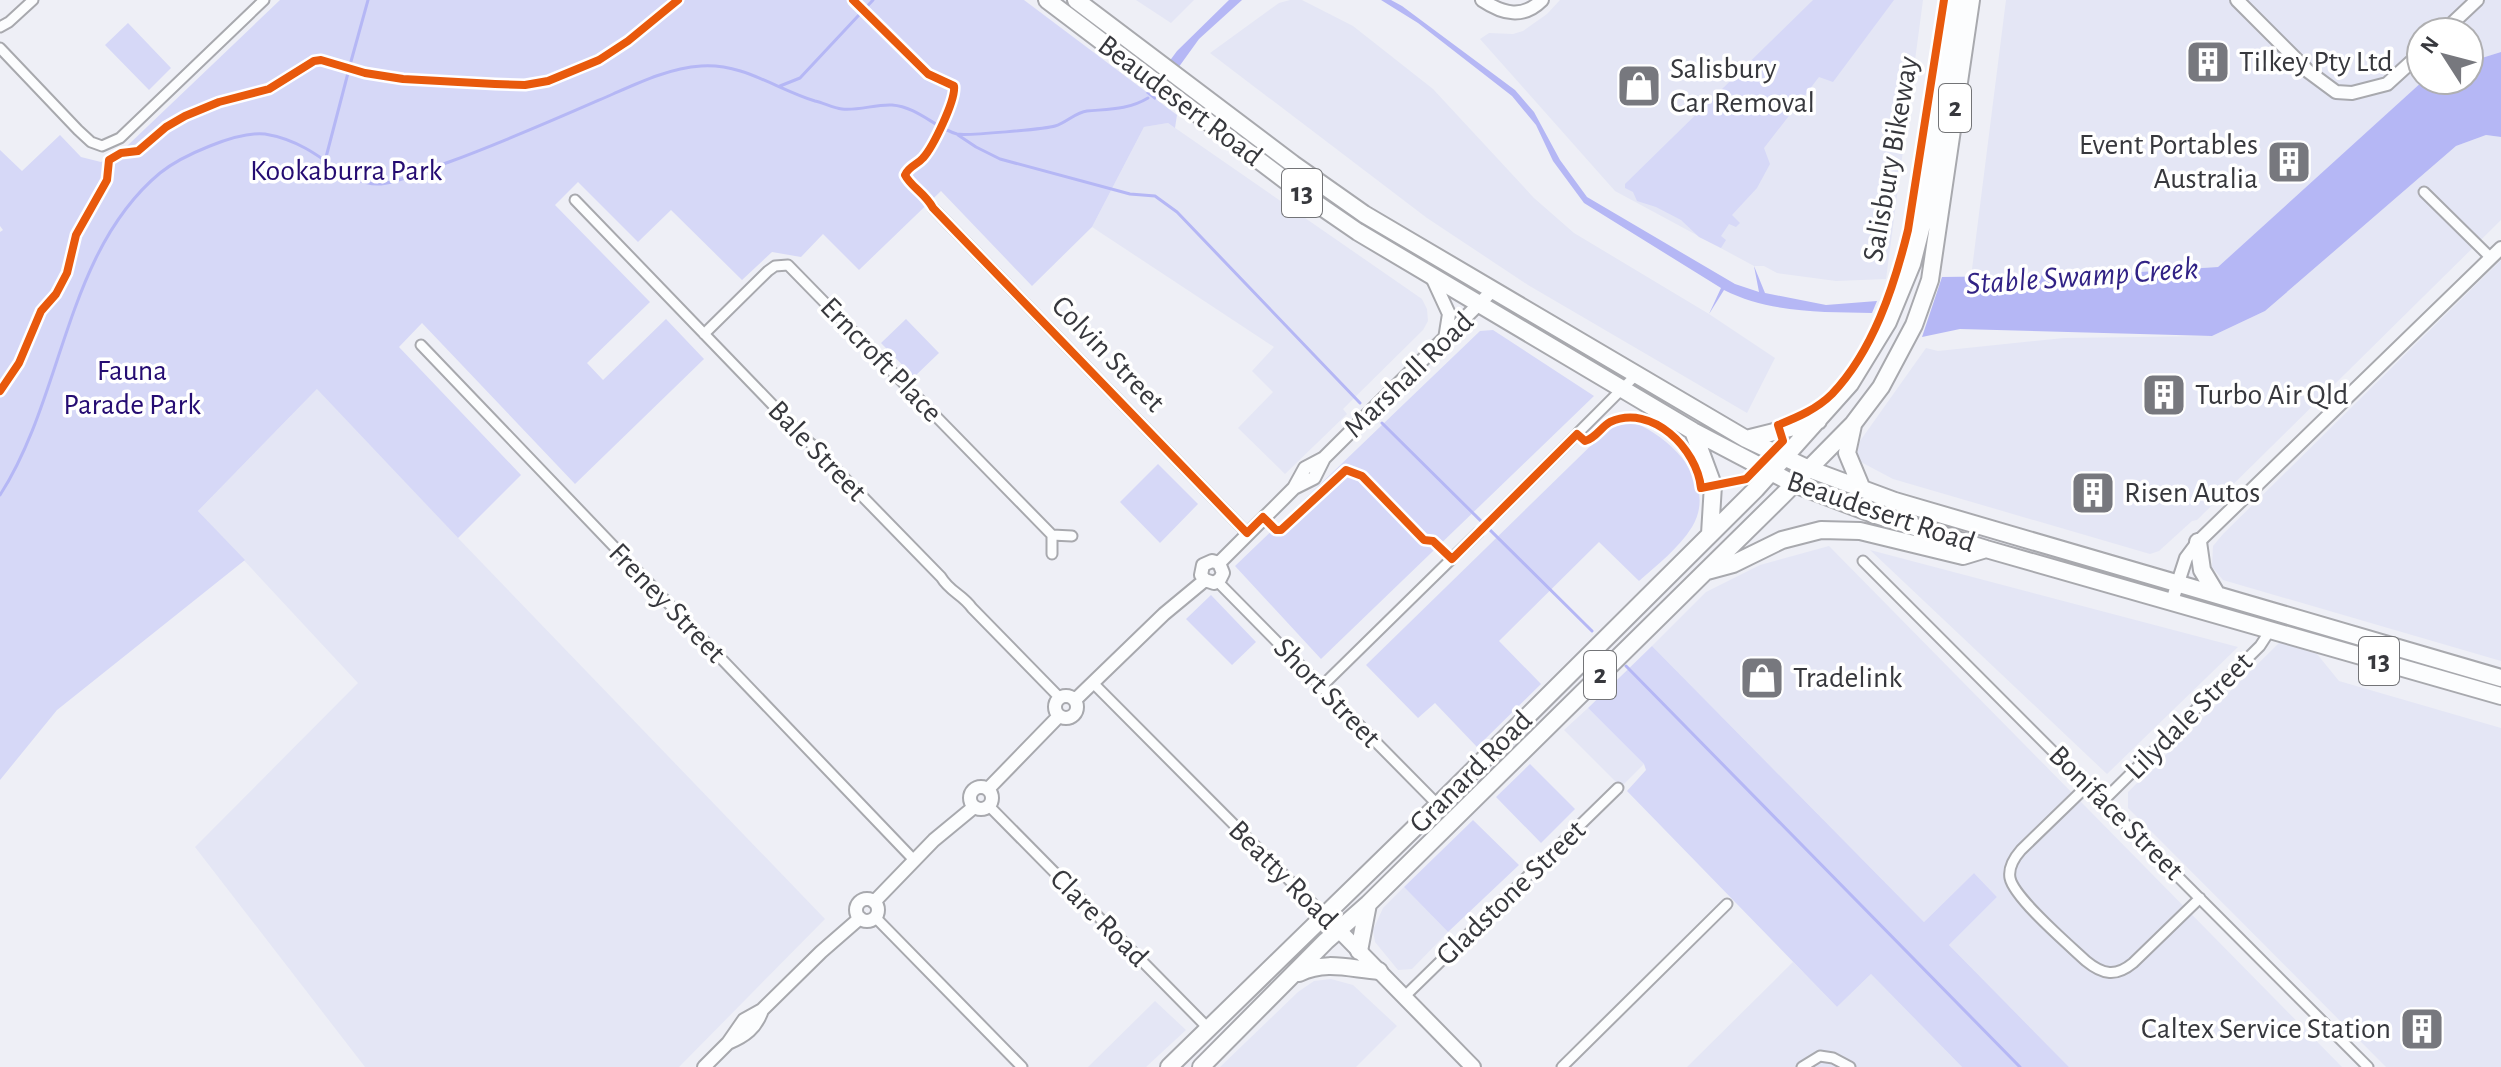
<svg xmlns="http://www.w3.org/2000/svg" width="2501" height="1067" viewBox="0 0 2501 1067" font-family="'Alegreya Sans',sans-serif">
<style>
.built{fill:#e4e6f5}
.green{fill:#d6d8f7}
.water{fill:#b5b7f5}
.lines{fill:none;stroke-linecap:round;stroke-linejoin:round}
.stream{stroke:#b5b7f5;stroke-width:3}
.minor-casing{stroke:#a8a9ae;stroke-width:13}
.tertiary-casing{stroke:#a8a9ae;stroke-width:16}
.secondary-casing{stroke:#a8a9ae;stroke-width:18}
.trunk-casing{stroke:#a8a9ae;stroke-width:20}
.minor{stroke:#fcfdfe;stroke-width:9}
.tertiary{stroke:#fcfdfe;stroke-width:12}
.secondary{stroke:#fcfdfe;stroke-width:14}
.trunk{stroke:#fcfdfe;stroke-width:16}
.cycleway-casing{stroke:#fff;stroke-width:13}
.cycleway{stroke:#e8590c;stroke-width:8}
.labels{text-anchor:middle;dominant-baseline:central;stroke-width:7;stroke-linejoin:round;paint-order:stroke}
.shield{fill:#fff;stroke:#737477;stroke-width:2}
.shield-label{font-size:28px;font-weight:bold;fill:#37383d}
.poi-label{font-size:30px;fill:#37383d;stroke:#fff;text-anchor:start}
.street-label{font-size:30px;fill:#37383d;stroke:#fff}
.park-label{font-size:30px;fill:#250c72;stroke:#fff}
.water-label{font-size:32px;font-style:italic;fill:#312285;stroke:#fff}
</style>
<rect width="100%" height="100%" fill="#eeeff6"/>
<path class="built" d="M1136,0H1194L1171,23Z
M1290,0H1302L1353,26L1433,89L1534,198L1574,233L1709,314L1775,358L1747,413L1528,285L1427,218L1210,53L1279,3Z
M1560,0H1923L1886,279L1836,281L1777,273L1764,266H1754L1615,191L1480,39L1489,33L1513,34L1523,31L1547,14Z
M2006,0H2501V52L2469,62V32H2421V80H2424L2218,267L2093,275L1971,277Z
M1168,123L1422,299L1427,309L1428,321L1423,330L1343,409L1347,414L1285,474L1238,428L1273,392L1252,371L1274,347L1092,227L1144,127Z
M2486,135L2501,137V220L2197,520L2192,521L2159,551L2150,554L1893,479L1859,461L1857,453L1860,441L1926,348L1938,351L2064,338L2212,336L2265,311L2456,146Z
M2501,260V661L2223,580L2212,567L2213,546L2223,534Z
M318,388L458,538L825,919L679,1067H365L195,847L358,683L198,511Z
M1829,546L2342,1067H2069L1949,945L1997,897L1974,873L1924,922L1652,646L1706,592L1760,565Z
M1870,550L2238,647L2107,774Z
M2280,642L2317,654L2339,681L2501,728V1067H2386L2128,808V792Z
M1588,708L1644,764L1621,787L1564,730Z
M1404,887L1448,932L1412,969L1398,970L1375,942L1373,930L1383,908Z
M1793,962L1837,1007L1871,974L1962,1067H1687Z
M1331,979L1353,985L1397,1026L1356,1067H1220L1298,992L1314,981Z
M1155,1001L1186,1030L1146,1067H1088Z"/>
<path class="green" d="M280,0H1024L1177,115L1175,128L1168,123L1144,127L1092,227L1032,286L941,191L859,270L823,234L801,257L772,252L742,280L671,210L638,242L578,182L555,205L650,302L587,363L603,380L666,319L704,359L575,484L422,323L399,347L521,475L458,538L317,389L198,511L245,560L57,710L0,780V232L3,230L0,226V150L22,171L60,135L81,157L101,162L126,147Z
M1813,0H1894L1833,82L1819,77L1764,148L1770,164L1757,188L1732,215L1740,223L1736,227L1729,224L1721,236L1726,240L1721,248L1699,237L1681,220L1656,207L1637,201L1633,192L1625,188V184Z
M128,23L171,68L149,90L105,45Z
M906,319L939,353L914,377L881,343Z
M1493,330L1594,396L1321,659L1235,566L1480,331Z
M1631,421C1669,436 1719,482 1692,527C1679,548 1657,565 1639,581L1599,542L1499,641L1541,684L1477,747L1435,703L1418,718L1366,665L1613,424Z
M1158,464L1198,504L1160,543L1120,502Z
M1211,595L1256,642L1232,665L1186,619Z
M1652,646L1924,922L1974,873L1997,897L1949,945L2069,1067H1962L1871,974L1837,1007L1627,791L1646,770L1644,764L1588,708Z
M1530,764L1575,809L1541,843L1496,797Z
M1473,820L1519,865L1448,932L1404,887Z"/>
<path class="water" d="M1229,0H1242L1199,39L1155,100L1146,93L1177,51Z
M1381,0H1391L1402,6L1515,90L1534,112L1560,160L1587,197L1735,284L1759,292L1754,266L1765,293L1826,305L1877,301L1872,313C1822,312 1769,313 1724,290L1709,314L1721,288L1584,203L1553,161L1536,125L1512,96L1418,23Z
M2501,52V137L2486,135L2456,146L2265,311L2212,336L1960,329L1922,337L1942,277L2093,275L2218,267L2424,80H2469V62Z"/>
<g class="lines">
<path class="stream" d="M350,65L368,0
M780,86L800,78L873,0
M958,135L976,147L1000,159L1130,194L1155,196L1177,212L1360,403
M325,161L348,73
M1382,423L1592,631
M0,495C64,396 65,252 160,173C181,156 237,131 265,134C277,136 294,142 305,148C328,160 353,186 381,184C403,181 427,170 449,162C504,142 558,118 613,94C640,82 670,68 701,66C743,63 776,89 815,101C824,103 833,108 842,109C858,111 876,104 892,105C918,107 935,128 957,134C966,136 1046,129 1055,126C1066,123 1076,112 1087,111C1109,109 1128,110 1148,98
M1626,666L2020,1067"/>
<g class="minor-casing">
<path id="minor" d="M0,27L9,22L33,0
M0,48L78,130L91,142L102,146L120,138L264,0
M2424,192L2491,258
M575,200L795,428C804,442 816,444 824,457L941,577C950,592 962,594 972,608L1060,698
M933,208L1247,533
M704,334L768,271L775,266L788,265L1052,535
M421,345L914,860
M1492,519L1636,375
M1052,554V535L1072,536
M1863,561L2368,1067
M1217,581L1438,805
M1093,683L1325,916
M1321,687L1479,532
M2088,785L2021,850C2014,858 2008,867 2010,878C2014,898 2069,945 2086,961C2103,975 2116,977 2133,963L2200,898
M2103,801L2260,646L2271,629
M989,806L1209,1029
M875,917L1022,1067
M1404,997L1618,788
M1562,1067L1727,904
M1802,1067L1820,1056L1833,1058L1850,1067"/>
</g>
<g class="tertiary-casing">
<path id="tertiary" d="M1482,0C1503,14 1523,19 1542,0
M2237,0L2309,72L2336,92L2352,93L2387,84L2421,53
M2443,32L2477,0
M1431,275L1449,314L1445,339
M1294,488L1314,478L1324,458
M1219,563L1294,488L1305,468L1324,458L1493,290
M1205,580L1201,575L1203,565L1212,561L1219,563
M1205,580L1214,583L1220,579L1223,573L1219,563
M2172,601L2186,558L2198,542L2501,248
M1055 707a11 11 0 1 1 22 0a11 11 0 1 1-22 0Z
M1075,700L1164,614L1205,580
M970 798a11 11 0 1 1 22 0a11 11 0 1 1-22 0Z
M988,789L1059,716
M856 910a11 11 0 1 1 22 0a11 11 0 1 1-22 0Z
M874,902L934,840L974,807
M728,1043C745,1036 756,1028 762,1010
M704,1067L728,1043L744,1020L762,1010L821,952L860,918"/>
</g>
<g class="secondary-casing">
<path id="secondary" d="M1325,916L1473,1067"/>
</g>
<g class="trunk-casing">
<path id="trunk" d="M1047,0L1310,199L1358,232L1693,431L1794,484L1873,514L1986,549L2501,696
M1076,0L1293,164L1364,214L1746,439L1809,469L1895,501L2501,678
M1853,425L1847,453L1862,489
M1693,431L1713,485L1710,534
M1746,439L1818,421
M2198,542L2202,570L2217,595
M1707,571L1733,564L1782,540L1821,530L1860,531L1963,556L1986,549
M1359,951L1368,904
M1299,973C1326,960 1351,969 1379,971
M1169,1067L1438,805L1756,489L1850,384L1888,322L1912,264L1922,225L1957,0
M1201,1067L1326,941L1368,904L1783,495L1853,424L1881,387L1914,325L1930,280L1971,0"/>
</g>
<use href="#minor" class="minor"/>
<use href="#tertiary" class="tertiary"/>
<use href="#secondary" class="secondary"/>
<use href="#trunk" class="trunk"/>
<g class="cycleway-casing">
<path id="cycleway" d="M853,0L928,74L954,86C956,100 933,147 923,158C917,165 909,166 905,175C911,187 925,193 933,208L1247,533L1263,517L1276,530H1281L1346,470L1362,476L1424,540L1433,541L1452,559L1577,434L1585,441C1596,438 1601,427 1610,422C1652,403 1697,449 1701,488L1746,479L1783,441L1778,425C1798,417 1817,409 1832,394C1873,351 1894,287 1908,230L1944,0
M0,391L19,363L41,311L56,294L67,273L76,235L107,180L109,160L121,153L138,151L166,127L185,116L219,102L269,89L314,61L321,60L365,73L403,79L495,84L525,85L548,81L599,60L628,41L678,0"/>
</g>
<use href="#cycleway" class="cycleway"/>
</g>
<defs>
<g id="building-square" transform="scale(2.3)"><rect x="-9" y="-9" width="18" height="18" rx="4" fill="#77787e" stroke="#fff"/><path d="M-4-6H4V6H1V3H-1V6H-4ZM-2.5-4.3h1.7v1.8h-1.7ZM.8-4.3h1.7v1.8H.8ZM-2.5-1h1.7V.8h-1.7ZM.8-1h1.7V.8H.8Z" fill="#fff"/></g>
<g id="shop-square" transform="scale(2.3)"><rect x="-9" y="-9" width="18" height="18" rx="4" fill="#77787e" stroke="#fff"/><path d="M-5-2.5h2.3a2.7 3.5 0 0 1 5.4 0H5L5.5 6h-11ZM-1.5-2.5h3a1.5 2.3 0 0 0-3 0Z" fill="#fff"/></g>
</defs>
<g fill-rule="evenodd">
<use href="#building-square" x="2208" y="62"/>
<use href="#shop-square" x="1639" y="86"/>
<use href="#building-square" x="2289" y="162"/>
<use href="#building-square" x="2164" y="395"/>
<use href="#building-square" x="2093" y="493"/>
<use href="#shop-square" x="1762" y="678"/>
<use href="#building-square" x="2422" y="1029"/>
</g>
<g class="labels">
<g class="shield">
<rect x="1939" y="84" width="32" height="48" rx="6"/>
<rect x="1282" y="169" width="40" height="48" rx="6"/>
<rect x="2359" y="637" width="40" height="48" rx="6"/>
<rect x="1584" y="651" width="32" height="48" rx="6"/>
</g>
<g class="shield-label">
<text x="1955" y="108">2</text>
<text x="1302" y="193">13</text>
<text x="2379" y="661">13</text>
<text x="1600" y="675">2</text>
</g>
<g class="poi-label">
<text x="2239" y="62">Tilkey Pty Ltd</text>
<text x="1670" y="69">Salisbury<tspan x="1670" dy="34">Car Removal</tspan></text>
<text x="2258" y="145" text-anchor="end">Event Portables<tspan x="2258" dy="34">Australia</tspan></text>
<text x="2195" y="395">Turbo Air Qld</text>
<text x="2124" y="493">Risen Autos</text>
<text x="1793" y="678">Tradelink</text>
<text x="2391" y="1029" text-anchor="end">Caltex Service Station</text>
</g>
<g class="street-label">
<text transform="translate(1180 101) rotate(37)">Beaudesert Road</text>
<text transform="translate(1891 159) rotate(-80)">Salisbury Bikeway</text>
<text transform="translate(1108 354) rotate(46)">Colvin Street</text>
<text transform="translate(881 360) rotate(46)">Erncroft Place</text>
<text transform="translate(1409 375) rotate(-44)">Marshall Road</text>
<text transform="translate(817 451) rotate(46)">Bale Street</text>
<text transform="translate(1881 512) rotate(19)">Beaudesert Road</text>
<text transform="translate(667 603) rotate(46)">Freney Street</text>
<text transform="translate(1327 693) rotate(46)">Short Street</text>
<text transform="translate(2189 716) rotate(-45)">Lilydale Street</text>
<text transform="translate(1471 772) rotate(-45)">Granard Road</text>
<text transform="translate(2116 813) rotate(45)">Boniface Street</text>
<text transform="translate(1283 875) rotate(45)">Beatty Road</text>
<text transform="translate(1511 893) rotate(-44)">Gladstone Street</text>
<text transform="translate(1099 918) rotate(45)">Clare Road</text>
</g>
<g class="park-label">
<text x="346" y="171">Kookaburra Park</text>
<text x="132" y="371">Fauna<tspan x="132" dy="34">Parade Park</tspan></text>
</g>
<g class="water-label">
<text transform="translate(2082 276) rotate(-4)">Stable Swamp Creek</text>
</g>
</g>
<g transform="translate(2445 56) rotate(306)"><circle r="38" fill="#ffffff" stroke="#afafb1" stroke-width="2"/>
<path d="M0-6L14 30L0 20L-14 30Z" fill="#77787e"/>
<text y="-12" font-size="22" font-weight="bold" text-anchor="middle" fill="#37383d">N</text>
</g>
</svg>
